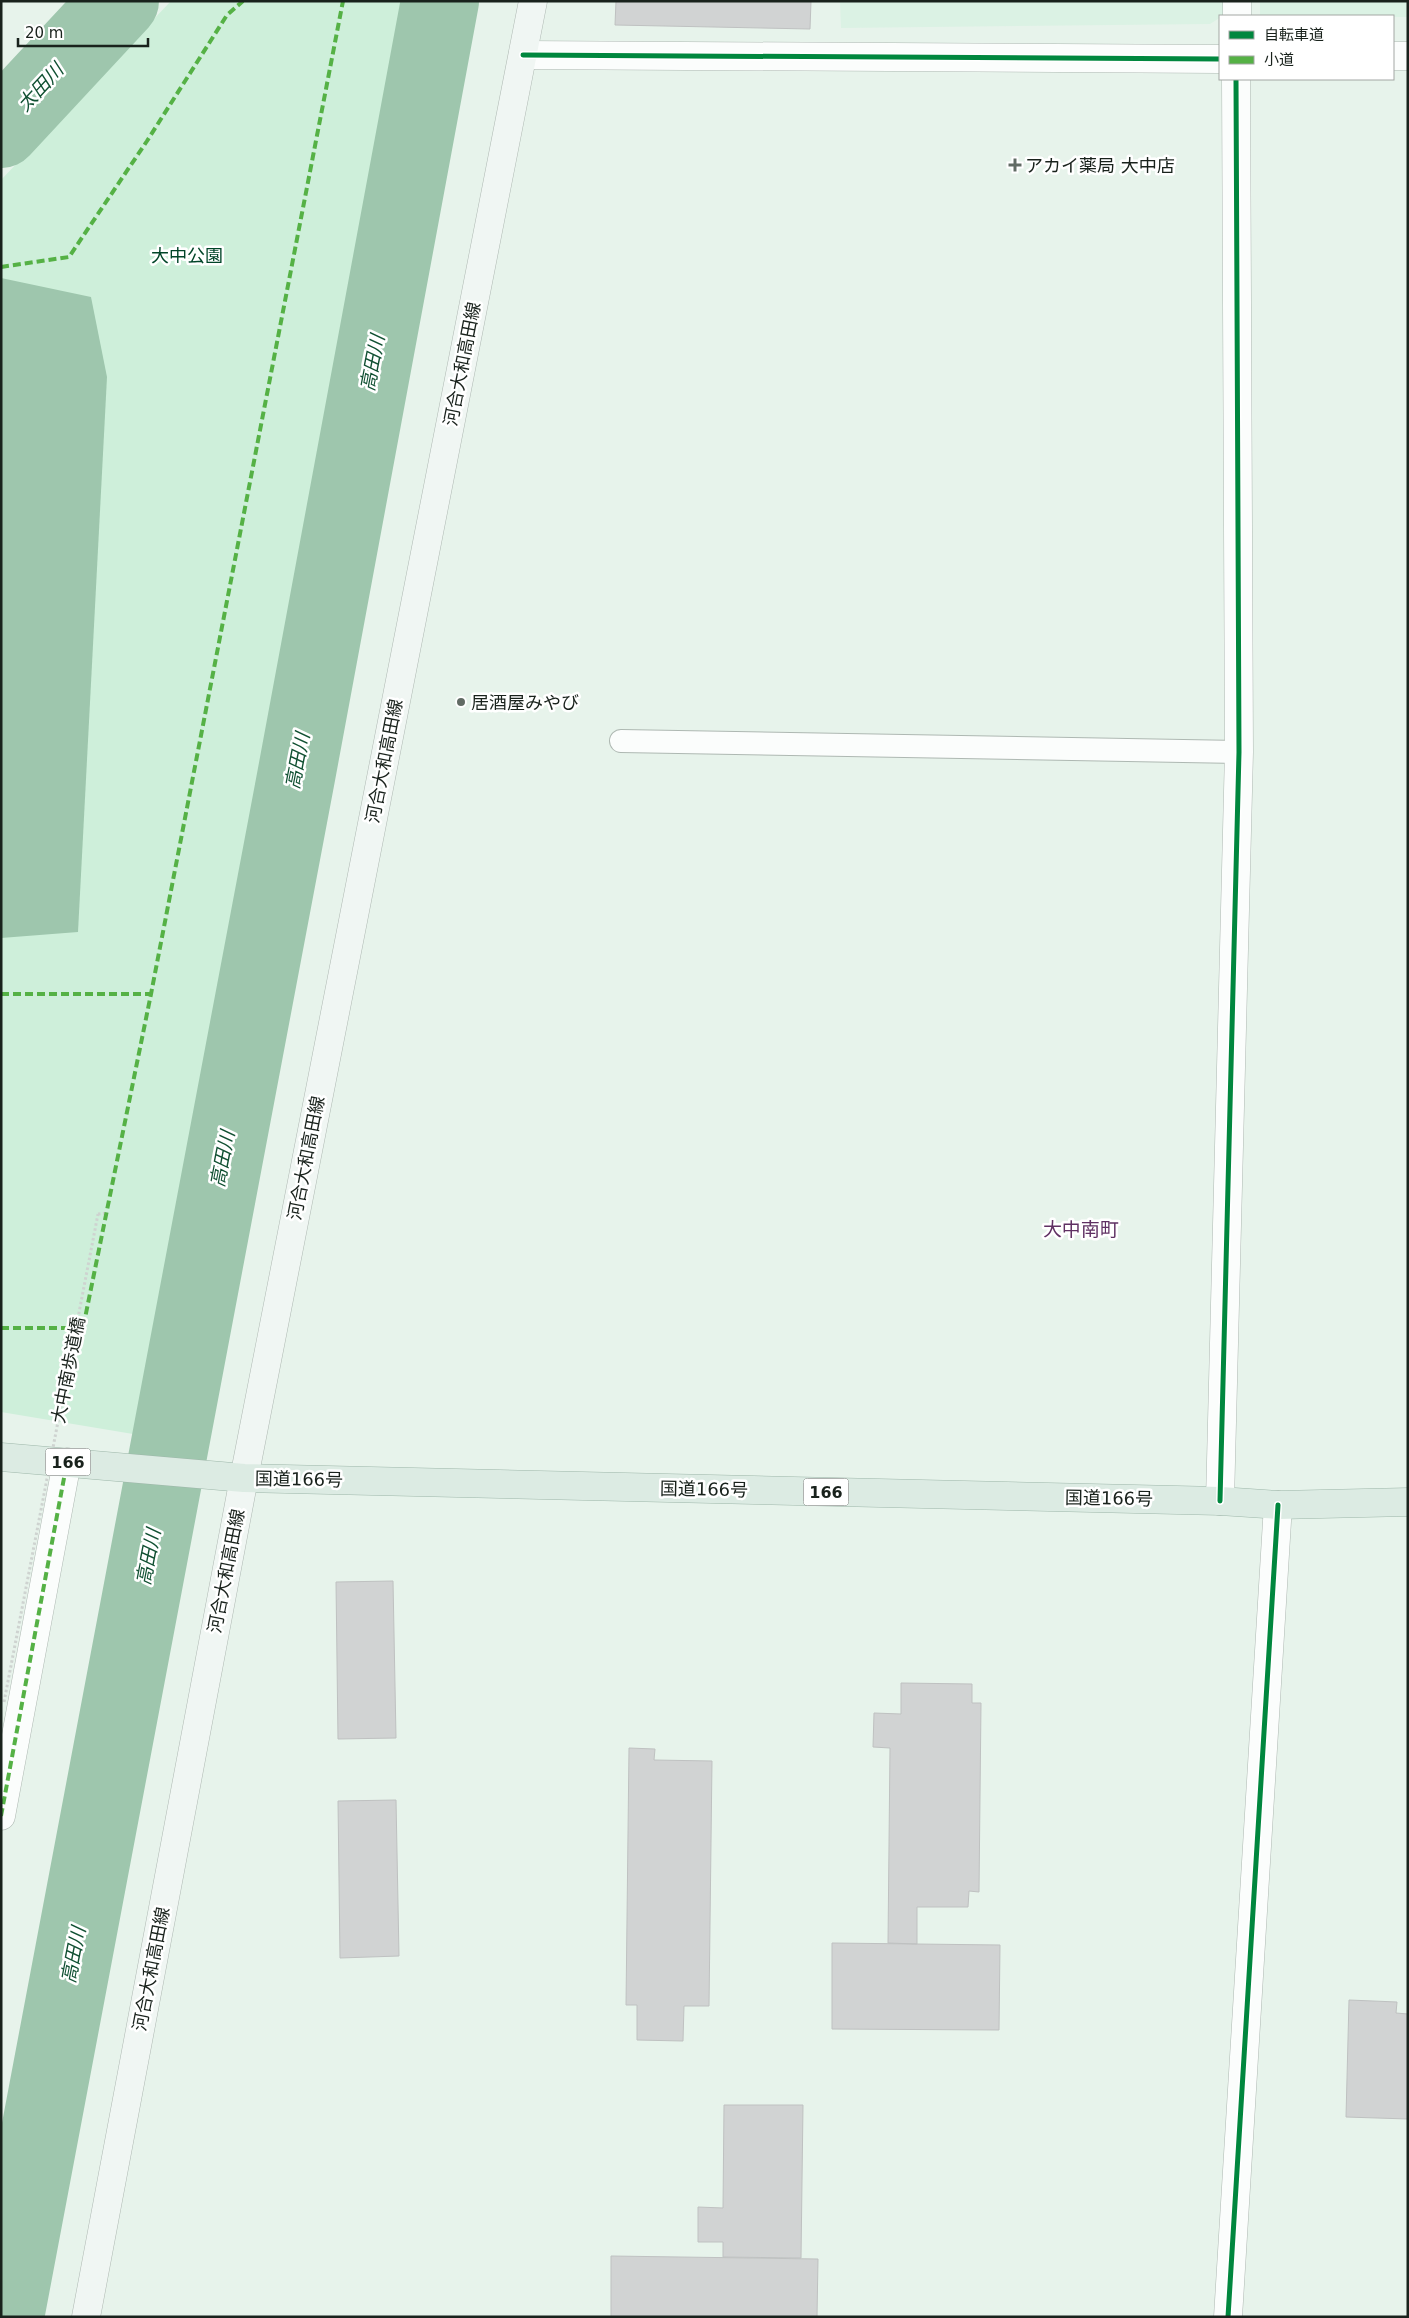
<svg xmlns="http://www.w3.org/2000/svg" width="1409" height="2318" viewBox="0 0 1409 2318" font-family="'DejaVu Sans','Noto Sans JP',sans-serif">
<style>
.built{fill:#dbf2e4}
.green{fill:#ceefda}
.water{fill:#9ec6ad}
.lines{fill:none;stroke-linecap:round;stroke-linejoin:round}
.river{stroke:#9ec6ad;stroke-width:78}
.building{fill:#d1d3d3;stroke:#bfc1c1}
.service-casing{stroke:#aeb8b2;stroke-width:24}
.pedestrian-casing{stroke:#aeb8b2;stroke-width:29}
.minor-casing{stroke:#aeb8b2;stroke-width:29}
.tertiary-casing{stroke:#aeb8b2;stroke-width:29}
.secondary-casing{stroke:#aeb8b2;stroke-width:29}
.trunk-casing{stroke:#9eb7aa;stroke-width:29}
.path{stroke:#ced3d0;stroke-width:3;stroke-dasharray:2.5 2.5;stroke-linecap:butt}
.service{stroke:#fbfdfc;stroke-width:22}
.pedestrian{stroke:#fbfdfc;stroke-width:28}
.minor{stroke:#fbfdfc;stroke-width:28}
.tertiary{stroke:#fbfdfc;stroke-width:28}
.secondary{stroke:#f0f6f3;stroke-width:28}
.trunk{stroke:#dcebe3;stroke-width:28}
.path-bridge{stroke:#ced3d0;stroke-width:3;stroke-dasharray:2.5 2.5;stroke-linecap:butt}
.quiet{stroke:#55b145;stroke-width:4;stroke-dasharray:8 4;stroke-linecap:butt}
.cycleway-casing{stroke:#fff;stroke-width:8}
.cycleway{stroke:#00873e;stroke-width:5}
.poi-dot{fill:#616b64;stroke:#fff;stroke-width:2}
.labels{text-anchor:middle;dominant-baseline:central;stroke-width:5;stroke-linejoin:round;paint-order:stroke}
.shield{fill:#fff;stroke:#5e6460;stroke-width:1}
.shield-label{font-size:16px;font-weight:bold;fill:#19221c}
.poi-label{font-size:18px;fill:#19221c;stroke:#fff;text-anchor:start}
.park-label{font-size:18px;fill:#004528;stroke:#fff}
.street-label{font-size:18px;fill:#19221c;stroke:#fff}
.water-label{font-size:19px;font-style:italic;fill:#105032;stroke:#fff}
.neighbourhood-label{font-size:19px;fill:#5f3063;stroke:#fff}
</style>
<rect width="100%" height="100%" fill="#e7f3eb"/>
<path class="built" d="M840,1H1224V15L1210,24L841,28Z
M1260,1H1408V17L1260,16Z"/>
<path class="green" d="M171,1H414L352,398L139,1435L1,1412V180Z"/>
<path class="water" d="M1,278L91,297L107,377L78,932L1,938Z"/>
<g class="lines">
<path class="river" d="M1,129L120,1
M5,2317L296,777L440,1"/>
</g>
<path class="building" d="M616,1H811L810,29L615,25Z
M393,1581L396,1738L338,1739L336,1582Z
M901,1683L972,1684V1703H981L979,1892L969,1891L968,1907H917V1944L888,1943L890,1748L873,1747L874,1713L901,1714Z
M629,1748L655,1749L654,1760L712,1761L709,2006H684L683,2041L637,2040V2005H626Z
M396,1800L399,1956L340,1958L338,1801Z
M832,1943L1000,1945L999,2030L832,2029Z
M1349,2000L1397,2002L1396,2013L1408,2014V2119L1346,2117Z
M724,2105H803L801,2258L723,2257V2242H698V2207L723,2208Z
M611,2256L818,2259L817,2317H611Z"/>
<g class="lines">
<g class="service-casing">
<path id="service" d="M621,741L1239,752"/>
</g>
<g class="pedestrian-casing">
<path id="pedestrian" d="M1,1816L67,1462"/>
</g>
<g class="minor-casing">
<path id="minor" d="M1237,16V1
M1220,1501L1239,752L1236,79
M1228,2317L1278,1505"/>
</g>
<g class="tertiary-casing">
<path id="tertiary" d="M523,55L1220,59
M1393,56H1408"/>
</g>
<g class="secondary-casing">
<path id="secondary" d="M86,2317L244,1478L533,1"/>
</g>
<g class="trunk-casing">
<path id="trunk" d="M1,1457L244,1478L1220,1501L1278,1505L1408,1502"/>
</g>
<path class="path" d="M98,1214L107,1213"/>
<use href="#service" class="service"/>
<use href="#pedestrian" class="pedestrian"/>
<use href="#minor" class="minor"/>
<use href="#tertiary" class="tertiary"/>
<use href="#secondary" class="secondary"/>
<use href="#trunk" class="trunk"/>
<path class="path-bridge" d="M4,1702L98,1214"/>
<path class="quiet" d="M1,267L69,257L147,141L227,15L243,1
M1,994H151
M1,1328H83L151,994L343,1
M1,1816L67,1462"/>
<g class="cycleway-casing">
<path id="cycleway" d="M523,55L1220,59
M1220,1501L1239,752L1236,79
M1228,2317L1278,1505"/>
</g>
<use href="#cycleway" class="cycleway"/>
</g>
<g class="poi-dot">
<path d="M1012.5 157.5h5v5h5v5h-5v5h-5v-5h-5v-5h5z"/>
<circle cx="461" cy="702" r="5"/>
</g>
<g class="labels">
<g class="shield">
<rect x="45.5" y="1448.5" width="45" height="27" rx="4"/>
<rect x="803.5" y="1478.5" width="45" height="27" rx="4"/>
</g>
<g class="shield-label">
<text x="68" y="1462">166</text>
<text x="826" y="1492">166</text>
</g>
<g class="poi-label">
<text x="1025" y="165">アカイ薬局 大中店</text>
<text x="471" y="702">居酒屋みやび</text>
</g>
<g class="park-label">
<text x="187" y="255">大中公園</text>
</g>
<g class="street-label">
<text transform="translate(462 364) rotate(-79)">河合大和高田線</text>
<text transform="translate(384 761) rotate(-79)">河合大和高田線</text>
<text transform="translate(306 1158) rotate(-79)">河合大和高田線</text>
<text transform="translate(68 1370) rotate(-79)">大中南歩道橋</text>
<text transform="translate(299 1479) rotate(1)">国道166号</text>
<text transform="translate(704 1489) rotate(1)">国道166号</text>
<text transform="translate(1109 1498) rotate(1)">国道166号</text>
<text transform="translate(226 1571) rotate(-79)">河合大和高田線</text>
<text transform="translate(151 1969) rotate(-79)">河合大和高田線</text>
</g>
<g class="water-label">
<text transform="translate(40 87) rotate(-47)">太田川</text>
<text transform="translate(372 363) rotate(-79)">高田川</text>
<text transform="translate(297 761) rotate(-79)">高田川</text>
<text transform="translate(222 1159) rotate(-79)">高田川</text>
<text transform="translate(148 1557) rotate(-79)">高田川</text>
<text transform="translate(73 1955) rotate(-79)">高田川</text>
</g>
<g class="neighbourhood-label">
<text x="1081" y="1229">大中南町</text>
</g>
</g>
<rect width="1409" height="2318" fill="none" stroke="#19221c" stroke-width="5"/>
<rect x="1219" y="15" width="175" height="65" fill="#ffffff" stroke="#a3a7a4"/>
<rect x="1229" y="31" width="25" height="8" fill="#00873e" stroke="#a3a7a4"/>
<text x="1264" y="40" font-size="15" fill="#19221c">自転車道</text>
<rect x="1229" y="56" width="25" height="8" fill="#55b145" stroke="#a3a7a4"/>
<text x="1264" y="65" font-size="15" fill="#19221c">小道</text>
<path d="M18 38v8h130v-8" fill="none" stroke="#19221c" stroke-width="2.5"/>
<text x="25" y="38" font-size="15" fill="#19221c" stroke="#ffffff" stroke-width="4" paint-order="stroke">20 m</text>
</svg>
